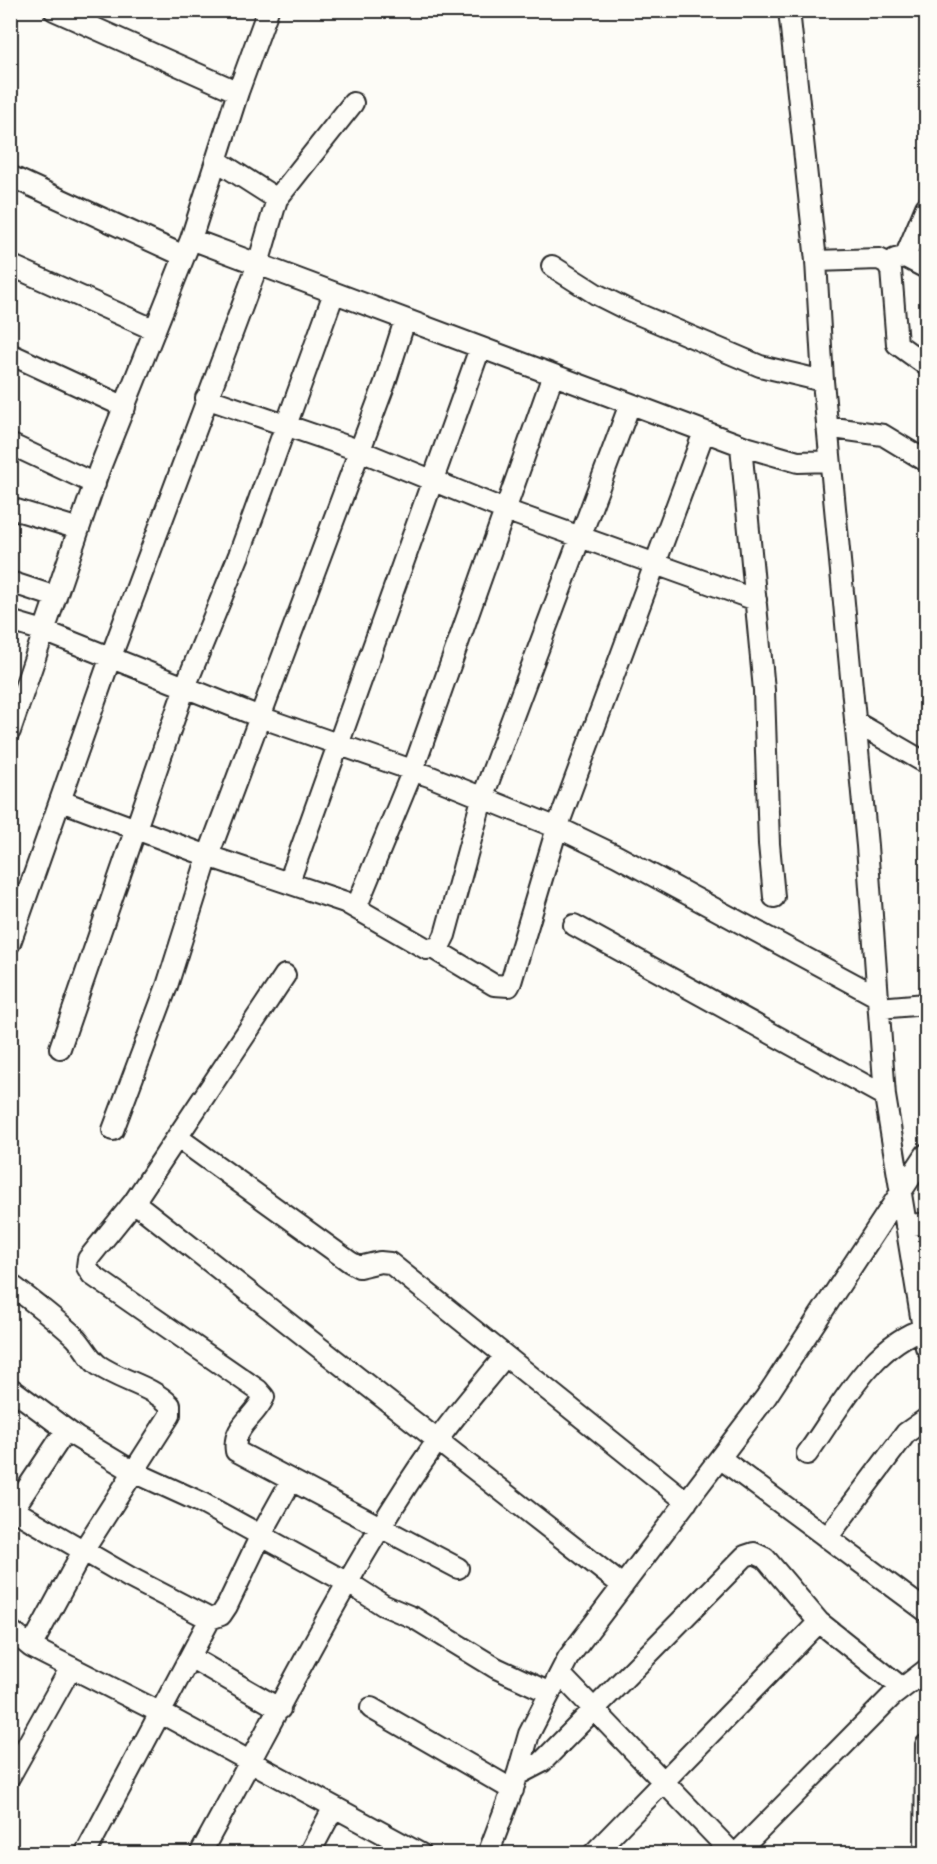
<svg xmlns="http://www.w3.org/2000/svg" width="937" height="1864" viewBox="0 0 937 1864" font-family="'Shantell Sans',sans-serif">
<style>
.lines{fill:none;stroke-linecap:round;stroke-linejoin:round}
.minor-casing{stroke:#2b2b2b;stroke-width:24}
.minor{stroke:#fdfcf7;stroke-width:20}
</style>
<rect width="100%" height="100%" fill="#fdfcf7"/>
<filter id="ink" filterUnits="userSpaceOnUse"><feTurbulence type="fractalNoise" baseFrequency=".0167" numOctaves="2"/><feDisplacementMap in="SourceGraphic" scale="12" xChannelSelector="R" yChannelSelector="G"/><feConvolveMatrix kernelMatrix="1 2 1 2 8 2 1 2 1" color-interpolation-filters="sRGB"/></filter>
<g filter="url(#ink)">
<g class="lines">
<g class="minor-casing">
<path id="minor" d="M54,10L238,92
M789,10L816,261L823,381L867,846L885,1096L926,1347
M216,160L277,199
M10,176L184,256
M191,239L746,447L798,462L830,461
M905,257L926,207
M895,259L905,257L926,268
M816,261L879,259L887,263L891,270L897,344L926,365
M10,265L155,330
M552,266L596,294L624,308L760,366L823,381
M10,354L125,407
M206,398L358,450L505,510L756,600
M827,427L883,435L926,461
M10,444L95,484
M741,446L764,690L769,844L774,897
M10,508L79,529
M10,582L56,597
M10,621L44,631L260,717L429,776L565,831L617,856L878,997
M855,722L926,763
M10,731L99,470L191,239L238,92L268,10
M61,801L208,856L345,902L427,949L439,947L445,935L482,799L630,404
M289,882L480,348
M356,908L413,770L553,375
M574,925L885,1096
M10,943L110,659L258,264L277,199L353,103
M434,949L494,985L509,986L511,982L557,828L704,432
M285,975L134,1202L88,1259L87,1267L92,1275L258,1390L264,1397C255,1418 232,1426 236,1451L458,1568
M879,1008L926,1004
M60,1048L185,687L239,555L334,293
M113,1130L167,986L208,856L385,383L405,320
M177,1137L350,1262L359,1267L380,1262L390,1263L687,1502
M134,1202L623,1586
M906,1226L926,1223
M10,1284C32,1301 55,1318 75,1337C84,1346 88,1357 98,1365C121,1381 150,1385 170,1405V1415L83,1551L31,1647
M10,1388L76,1437L134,1472L200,1502L355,1587L383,1605L414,1618L496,1668L550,1693
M807,1454C839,1410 871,1344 926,1328
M720,1458L926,1611
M10,1508L129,1577L210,1619L221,1615L227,1606L261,1535L291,1481
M10,1514L66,1430
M827,1538L906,1433L926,1419
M10,1630L31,1647L161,1713L421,1854
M190,1657L280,1709
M561,1675L733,1854
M371,1708L513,1790
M517,1775L542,1762L745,1556L754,1553L765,1558L819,1622L902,1688
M10,1776L71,1667
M85,1854L210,1619
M200,1854C277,1715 346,1570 437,1441C458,1411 483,1384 505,1356
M309,1854L334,1807
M488,1854L515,1783L529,1734L568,1658L766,1397L926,1154
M593,1854L819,1622
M736,1854L891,1697L926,1670
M925,1854L926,1745"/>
</g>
<use href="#minor" class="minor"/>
</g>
</g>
<rect width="937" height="1864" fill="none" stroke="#fdfcf7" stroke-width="36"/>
<rect x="18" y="18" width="901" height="1828" fill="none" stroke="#2b2b2b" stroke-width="2" filter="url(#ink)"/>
</svg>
